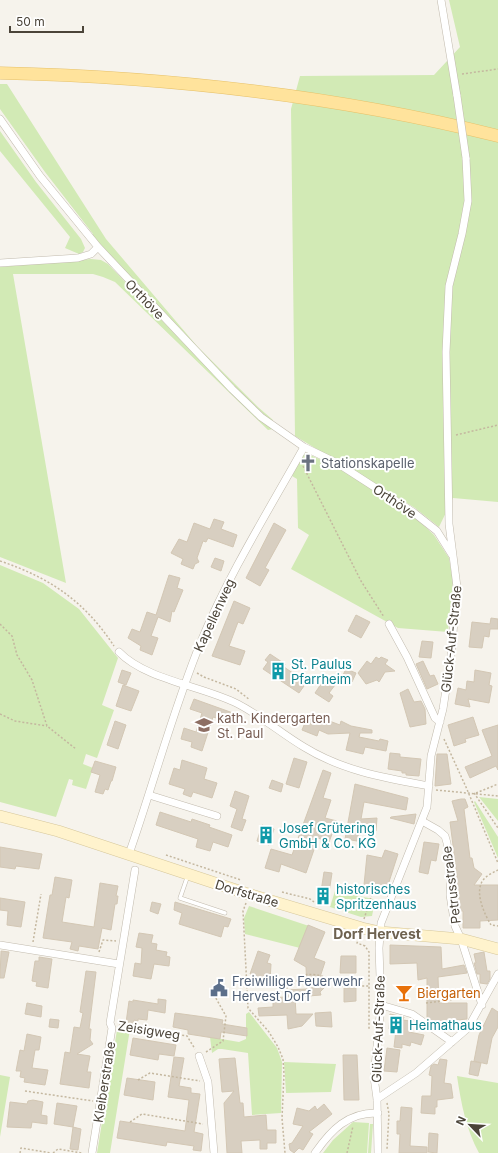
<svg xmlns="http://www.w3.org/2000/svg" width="498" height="1153" viewBox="0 0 498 1153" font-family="Inter,sans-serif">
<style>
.green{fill:#d2eab5}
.building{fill:#d8cfc1;stroke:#d3c7b4}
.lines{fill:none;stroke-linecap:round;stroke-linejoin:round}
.lane-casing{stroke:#c2bbae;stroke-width:4.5}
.street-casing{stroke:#c2bbae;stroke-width:8}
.secondary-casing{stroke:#d6c79b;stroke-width:12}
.primary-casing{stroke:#e6c16a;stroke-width:13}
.path{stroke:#c4b79f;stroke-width:1.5;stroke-dasharray:2 2;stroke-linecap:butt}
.lane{stroke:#fff;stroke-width:3.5}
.street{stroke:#fff;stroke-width:7}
.secondary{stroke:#fff3cd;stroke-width:11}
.primary{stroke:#ffe39c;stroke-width:12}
.street-bridge-casing{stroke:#c2bbae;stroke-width:8;stroke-linecap:butt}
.street-bridge{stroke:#fff;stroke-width:7}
.labels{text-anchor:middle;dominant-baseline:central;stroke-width:4;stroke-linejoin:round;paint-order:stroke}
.street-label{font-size:13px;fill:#4b4439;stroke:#fff}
.worship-label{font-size:13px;fill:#5b616d;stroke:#fff;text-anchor:start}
.culture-label{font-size:13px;fill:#0d838f;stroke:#fff;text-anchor:start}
.education-label{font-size:13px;fill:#785e54;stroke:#fff;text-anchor:start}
.service-label{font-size:13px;fill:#4e5e75;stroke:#fff;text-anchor:start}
.food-label{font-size:13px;fill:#c56008;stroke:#fff;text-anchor:start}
.neighbourhood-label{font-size:14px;font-weight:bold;fill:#6e6250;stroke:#fff}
</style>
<rect width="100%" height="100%" fill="#f6f3ec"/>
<path class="green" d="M449,0H498V502L453,498L439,527L415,508L295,436L291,109L300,76L434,75L460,47Z
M0,84H7L106,239L197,346L258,407L273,420L272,422L225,378L91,235L93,234L45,172L0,109Z
M0,131L36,182L81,239L85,248L83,252L79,254L65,248L70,237L0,151Z
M91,259L101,260L108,264L197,357L273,429L268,430L115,282L103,277L93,274H13L66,583L0,557V267Z
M306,453L335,466L412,514L434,535L449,558L453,581L448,632L398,628L291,569L309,535L298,528L297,479L292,476L302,456Z
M0,565L43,583L79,609L118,658L102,705L114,710L97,758L86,754L83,764L93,768L86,789L72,785L73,780L69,779L56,817L0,802Z
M479,797L498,799V821Z
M475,801L498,837V858L474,802Z
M335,891L373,899L375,901L372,916L361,917L330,907Z
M249,906L309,926L300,948L245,934L244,918Z
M249,1012L277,1048L282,1062L281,1113L252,1115L248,1053L222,1049H218L212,1053L210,1037L239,1042L246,1039V1014Z
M121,1027L130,1029L110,1153H97L117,1030Z
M284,1062L336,1064L331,1092L286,1093Z
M0,1075L10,1077L0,1137Z
M457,1076L498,1083V1153H479C466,1129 461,1103 457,1076Z
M353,1122L369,1123L367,1153H323L333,1140Z
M370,1124H373L371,1153H368Z"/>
<path class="building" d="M214,519L224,522L221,529L237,535L233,547L208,538L206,542L203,541L197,558L199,562L195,564L193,569L181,564L183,559L171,553L179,539L187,542L194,523L210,529Z
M274,523L286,530L265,568L269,570L260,586L246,578Z
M215,558L224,561L221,571L211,567Z
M169,575L180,578L177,588L183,590L174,612L172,611L170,622L158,617L151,636L158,638L152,655L140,650L141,646L128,638L132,629L140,632L147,612L156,615Z
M234,601L250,608L243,624L238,622L229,646L245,651L240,665L212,656Z
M356,615L370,622L361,638L348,631Z
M491,618L498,619V629H490L489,637L484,636L482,648L469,647L472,622L490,624Z
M422,641L433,642L431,658L419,657Z
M270,654L285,664L284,667L303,680L300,684L304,686L299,693L263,669L268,662L265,660Z
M376,657L379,659L381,657L388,660L385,664L395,671L385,672L379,682L377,680L366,684L358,673L367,661L371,664Z
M423,661L430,676L434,675L438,684L427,689L416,664Z
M346,669L356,673L352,682L342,677Z
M122,670L131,673L126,685L118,682Z
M475,670L491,673L489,685L492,686L489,703L468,699L470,707L455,704L458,688L466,690L467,681L474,682Z
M325,678L335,685L329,693L333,696L329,702L315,693Z
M123,685L139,691L131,711L116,706Z
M408,689L414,702L421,701L425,709L426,724L410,727L400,693Z
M194,699L233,713L230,722L213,717L202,751L191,747L192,742L181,739L184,728L196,732L202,713L190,709Z
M473,717L479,735L465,739L466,742L454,746L448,725Z
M307,718L322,724L324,719L340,725L341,721L351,726L372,730V733H360L359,737L379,741L380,739L388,741L386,751L365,747L363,754L346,750L350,733L328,734L319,730L317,736L302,730Z
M115,721L126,725L118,749L107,745Z
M498,725V770L496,766L470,778L465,767L492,756L482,730Z
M390,753L400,754V757L421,759L419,776L406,775V773H402V771L388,769Z
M437,754H447L451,784L435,786Z
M294,758L307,762L299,788L286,784Z
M182,760L207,768L204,779L217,783L212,798L193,792L191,797L183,794L185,789L169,784L174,768L180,770Z
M95,761L116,767L112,781H111L108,790L105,789L103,794L95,792L100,775L91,772Z
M323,770L331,773L323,798L331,800L325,818L337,821L329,842L318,838L306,873L281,864L279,872L265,868L271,849L292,855Z
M272,780L283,784L281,792L269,788Z
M355,784L408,798L406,810L364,802L361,819L377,818L376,831H359L357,841L345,839Z
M235,791L249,796L242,819L246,820L242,831L231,827L237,809L230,806Z
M461,799H465L468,807L464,809L470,858H472L474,868L482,874L474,885H498V920L480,921V928H463V911H458V894L455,893L457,876L450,822L458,821L452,801Z
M160,812L191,822L192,819L210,825L209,827L232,835L228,847L213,842L210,851L196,847L198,839L156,825Z
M416,814L414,824L390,818L391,817Z
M262,825L274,829L269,845L257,841Z
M424,842L439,844L436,861L431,860L428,874L419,872Z
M0,847L42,854L39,869L16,866L15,869L0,867Z
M385,850L398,854L388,885L384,887L364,885L367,855L382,858Z
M324,872L332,873L328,899L320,898Z
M55,877L72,880L69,898L66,897L62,922L94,927L100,883L118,886L116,896H118L117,904H115L111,930L102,928L98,949L79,946L78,951L70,949L72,942L43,938L50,895H52Z
M0,898L25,902L21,927L7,925L8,911L0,910Z
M152,902L161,904L158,914L150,911Z
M175,902L231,919L228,927L224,926L221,937L179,924L182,913L174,910Z
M308,925L325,932L314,958L325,962L320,977L325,981V987L320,992L321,995L295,997L296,1014H313L302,1026L288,1029L287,1015L259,1016L258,1008L273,1007V998L284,997V990L307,989L306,967L294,960Z
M139,933L153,935L151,943L157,944L156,950L167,952L166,956L170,957L169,966L154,964L151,979L133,976L135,963L141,964L142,948L136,947Z
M390,945L441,947L442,969L464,965L467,973L438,977L439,1003H467V1019L457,1020L458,1027L446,1028V1024H435L427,1019V978L418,980L417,963L390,964Z
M1,951L9,952L4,978H0Z
M258,951L270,955L267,963L271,964L270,981L255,982L254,975L250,974Z
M484,952L487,971H490V979L487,984L480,983V974H477L474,963H476L474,954Z
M341,956H356V973H340Z
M39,957L52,959L48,988L36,986L37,982L32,981L35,961H39Z
M86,971L96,972L89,1029H91L90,1040L93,1044L77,1054L90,1056L87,1072H91L89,1088L60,1084L65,1052L70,1053L74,1027L80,1028L83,1013L80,1012Z
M344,988H356V1001L344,1002Z
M158,999L166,1000L165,1013L148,1010L147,1020L138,1019V1021L134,1020L133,1025L126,1023L129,1001L133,1002V1000L158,1004Z
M27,1003L42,1006L41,1017L25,1014Z
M492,1008L498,1012V1027L492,1038L487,1064L474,1061L479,1035Z
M331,1012L332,1027L316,1026L315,1013Z
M175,1013L212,1018L223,1020L222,1024L247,1028V1036L221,1032L220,1039L188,1034V1030L173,1027Z
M390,1014L404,1017L403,1020L410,1021L409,1032L424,1035L421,1045L411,1042L410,1046L402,1044V1048L394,1047L396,1030L389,1029Z
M50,1019L59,1020L58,1028L49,1027Z
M27,1034L41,1037L39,1050H35L32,1068L48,1070L45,1085L24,1082L25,1078L20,1077L21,1071H16L20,1050L24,1051Z
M133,1038L176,1045L174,1056L159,1054L158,1060L130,1055Z
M387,1048L400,1050L397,1072L384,1071Z
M343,1055H357L359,1100H344Z
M174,1057L184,1058L179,1086L191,1088V1093L200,1094L194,1132L203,1134L201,1151L193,1150L194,1146L167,1142L166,1146L117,1138L120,1121L185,1131L189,1100L168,1097Z
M235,1058L240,1103H243L244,1117L266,1115L267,1130H276V1143H267V1149H260V1140L241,1141L242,1153H227L224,1103L234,1091L222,1092L219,1059Z
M440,1059L447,1060L444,1083L451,1084L453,1098L437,1100V1107H435V1114L421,1113L422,1096H431L432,1076L429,1075L431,1066L434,1064L438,1065Z
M471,1061L481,1063L478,1076L469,1074Z
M127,1078L155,1082L153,1100L124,1095Z
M33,1100L43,1102L41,1115L47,1116V1124L32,1122L31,1128L7,1127L10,1102L27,1104L28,1101Z
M57,1103L77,1106L73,1127L54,1124Z
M324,1104L332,1114L309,1132L313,1134L303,1150L299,1148L294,1153L290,1150L289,1144L292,1143L303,1126L293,1124L297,1108L309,1111L315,1106L317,1110Z
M401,1107L412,1108L410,1146L427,1147V1153H399L400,1134H397V1121H400Z
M73,1127L81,1129L78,1150L70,1149Z
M429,1133L438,1134L437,1153L428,1152Z"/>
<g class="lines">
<g class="lane-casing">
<path id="lane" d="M188,875L180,898L225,913"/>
</g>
<g class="street-casing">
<path id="street" d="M441,0L457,96
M0,119L40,176L98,247L232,389L261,417L304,447L337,463L413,512L437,531L452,555
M0,263L78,258L91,254L98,247
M389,624L407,657L435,718L440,722
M119,652C146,680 203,686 238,704C261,716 282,734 304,747C343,771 385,778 429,786
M149,795L217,816
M422,821L438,830L445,836L447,843L451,876L450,895L455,926L461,939L482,1005
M129,854C154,783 173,709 202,639C230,572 269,510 304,447
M0,945L119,964
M381,1005L412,1014L452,1042
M199,1056L208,1082L214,1153
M377,1099L416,1073L468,1028L498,974
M92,1153L112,1028L110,1023L135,870
M315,1153C331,1130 348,1112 378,1113
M378,1153L377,1099L374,1077L381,1005L379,948L381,923L427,807L431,756L443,709L451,656L457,587L449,524L446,352L449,286L462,234L468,201L466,158"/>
</g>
<g class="secondary-casing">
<path id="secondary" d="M0,816L58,831L245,893L362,928L380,932L461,939L498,949"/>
</g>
<g class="primary-casing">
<path id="primary" d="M0,73C168,77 335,95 498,136"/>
</g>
<path class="path" d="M462,74L498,69
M456,435L498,425
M303,466L361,581L384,617
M0,561C51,578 85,602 114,646
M0,624L12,636L17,655L32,680L47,726L76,749
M197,673L204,677L236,689L250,700
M0,714L15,721L47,726
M444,739L466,787L498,863
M436,790L498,796
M474,793L498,828
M476,793L498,784
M166,855L241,880
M498,870C492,873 483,877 481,884C476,896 485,915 491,925L498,926
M282,892L310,899L314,902
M246,903L243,911L248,1008L269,1032L278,1047L283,1059L284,1074L282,1118L285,1153
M364,919L372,894
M359,938L357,943L365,946L369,952V1029
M33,942L41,894
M99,952L103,940L116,941
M247,994C270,993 286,995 302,975C317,973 327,976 338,986H369
M426,1003L456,999
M119,1025L187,1036L195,1049
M206,1052L223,1041L226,1016L213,993
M138,1080L150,1073L200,1081
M25,1091L93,1101
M387,1103L389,1114L387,1149
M130,1122L142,1114L203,1124
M20,1153L21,1148L51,1153
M53,1153L58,1149L82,1153
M347,1153L353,1126"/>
<use href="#lane" class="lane"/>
<use href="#street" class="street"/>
<use href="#secondary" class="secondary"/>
<use href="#primary" class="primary"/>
<g class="street-bridge-casing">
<path id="street-bridge" d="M457,96L466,158"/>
</g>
<use href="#street-bridge" class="street-bridge"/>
</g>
<defs>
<g id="church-bare" transform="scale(1.38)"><path d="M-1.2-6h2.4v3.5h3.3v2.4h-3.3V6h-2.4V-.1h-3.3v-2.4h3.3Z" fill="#6b7280" stroke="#fff" stroke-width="2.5" paint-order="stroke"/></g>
<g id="building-bare" transform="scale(1.38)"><path d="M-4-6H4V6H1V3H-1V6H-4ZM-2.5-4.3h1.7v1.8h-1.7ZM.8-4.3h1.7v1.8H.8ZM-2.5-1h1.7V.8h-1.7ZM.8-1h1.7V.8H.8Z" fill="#0f9aa8" stroke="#fff" stroke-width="2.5" paint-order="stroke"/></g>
<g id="school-bare" transform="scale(1.38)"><path d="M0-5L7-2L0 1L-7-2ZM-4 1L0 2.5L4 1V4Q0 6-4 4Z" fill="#8d6e63" stroke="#fff" stroke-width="2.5" paint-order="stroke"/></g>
<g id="civic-bare" transform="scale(1.38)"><path d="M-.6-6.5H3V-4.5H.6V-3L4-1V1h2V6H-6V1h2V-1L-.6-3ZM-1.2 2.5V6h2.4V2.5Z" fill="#5c6f8a" stroke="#fff" stroke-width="2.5" paint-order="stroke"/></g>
<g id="bar-bare" transform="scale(1.38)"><path d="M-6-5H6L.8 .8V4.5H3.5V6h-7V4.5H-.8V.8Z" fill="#e8710a" stroke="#fff" stroke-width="2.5" paint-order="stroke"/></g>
</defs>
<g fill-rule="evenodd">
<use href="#church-bare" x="308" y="463"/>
<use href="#building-bare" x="278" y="671"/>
<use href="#school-bare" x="204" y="725"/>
<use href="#building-bare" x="266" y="835"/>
<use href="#building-bare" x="323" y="896"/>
<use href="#civic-bare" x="219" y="988"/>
<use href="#bar-bare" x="404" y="993"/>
<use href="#building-bare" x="396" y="1025"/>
</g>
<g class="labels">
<g class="street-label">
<text transform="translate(145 299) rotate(46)">Orthöve</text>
<text transform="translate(395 501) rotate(34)">Orthöve</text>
<text transform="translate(214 615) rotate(-65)">Kapellenweg</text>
<text transform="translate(451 639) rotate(-84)">Glück-Auf-Straße</text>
<text transform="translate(451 885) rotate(-97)">Petrusstraße</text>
<text transform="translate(247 893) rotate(17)">Dorfstraße</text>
<text transform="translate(378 1029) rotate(-88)">Glück-Auf-Straße</text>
<text transform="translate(149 1030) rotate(9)">Zeisigweg</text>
<text transform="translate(104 1082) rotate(-81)">Kleiberstraße</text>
</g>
<g class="worship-label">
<text x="321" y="463">Stationskapelle</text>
</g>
<g class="culture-label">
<text x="291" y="664">St. Paulus<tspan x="291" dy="15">Pfarrheim</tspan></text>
<text x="279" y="828">Josef Grütering<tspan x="279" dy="15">GmbH &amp; Co. KG</tspan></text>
<text x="336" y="889">historisches<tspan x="336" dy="15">Spritzenhaus</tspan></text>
<text x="409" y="1025">Heimathaus</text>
</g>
<g class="education-label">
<text x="217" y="718">kath. Kindergarten<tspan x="217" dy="15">St. Paul</tspan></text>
</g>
<g class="service-label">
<text x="232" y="981">Freiwillige Feuerwehr<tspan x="232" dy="15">Hervest Dorf</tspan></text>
</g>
<g class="food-label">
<text x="417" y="993">Biergarten</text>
</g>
<g class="neighbourhood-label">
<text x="377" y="933">Dorf Hervest</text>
</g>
</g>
<g transform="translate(470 1125) rotate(295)" stroke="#ffffff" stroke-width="3" paint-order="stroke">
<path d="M0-3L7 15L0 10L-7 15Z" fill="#4b4439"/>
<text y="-6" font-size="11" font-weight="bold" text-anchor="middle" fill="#4b4439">N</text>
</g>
<path d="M10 26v6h73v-6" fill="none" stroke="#4b4439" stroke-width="2"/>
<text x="16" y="26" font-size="12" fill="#4b4439" stroke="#ffffff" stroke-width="3" paint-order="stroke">50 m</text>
</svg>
